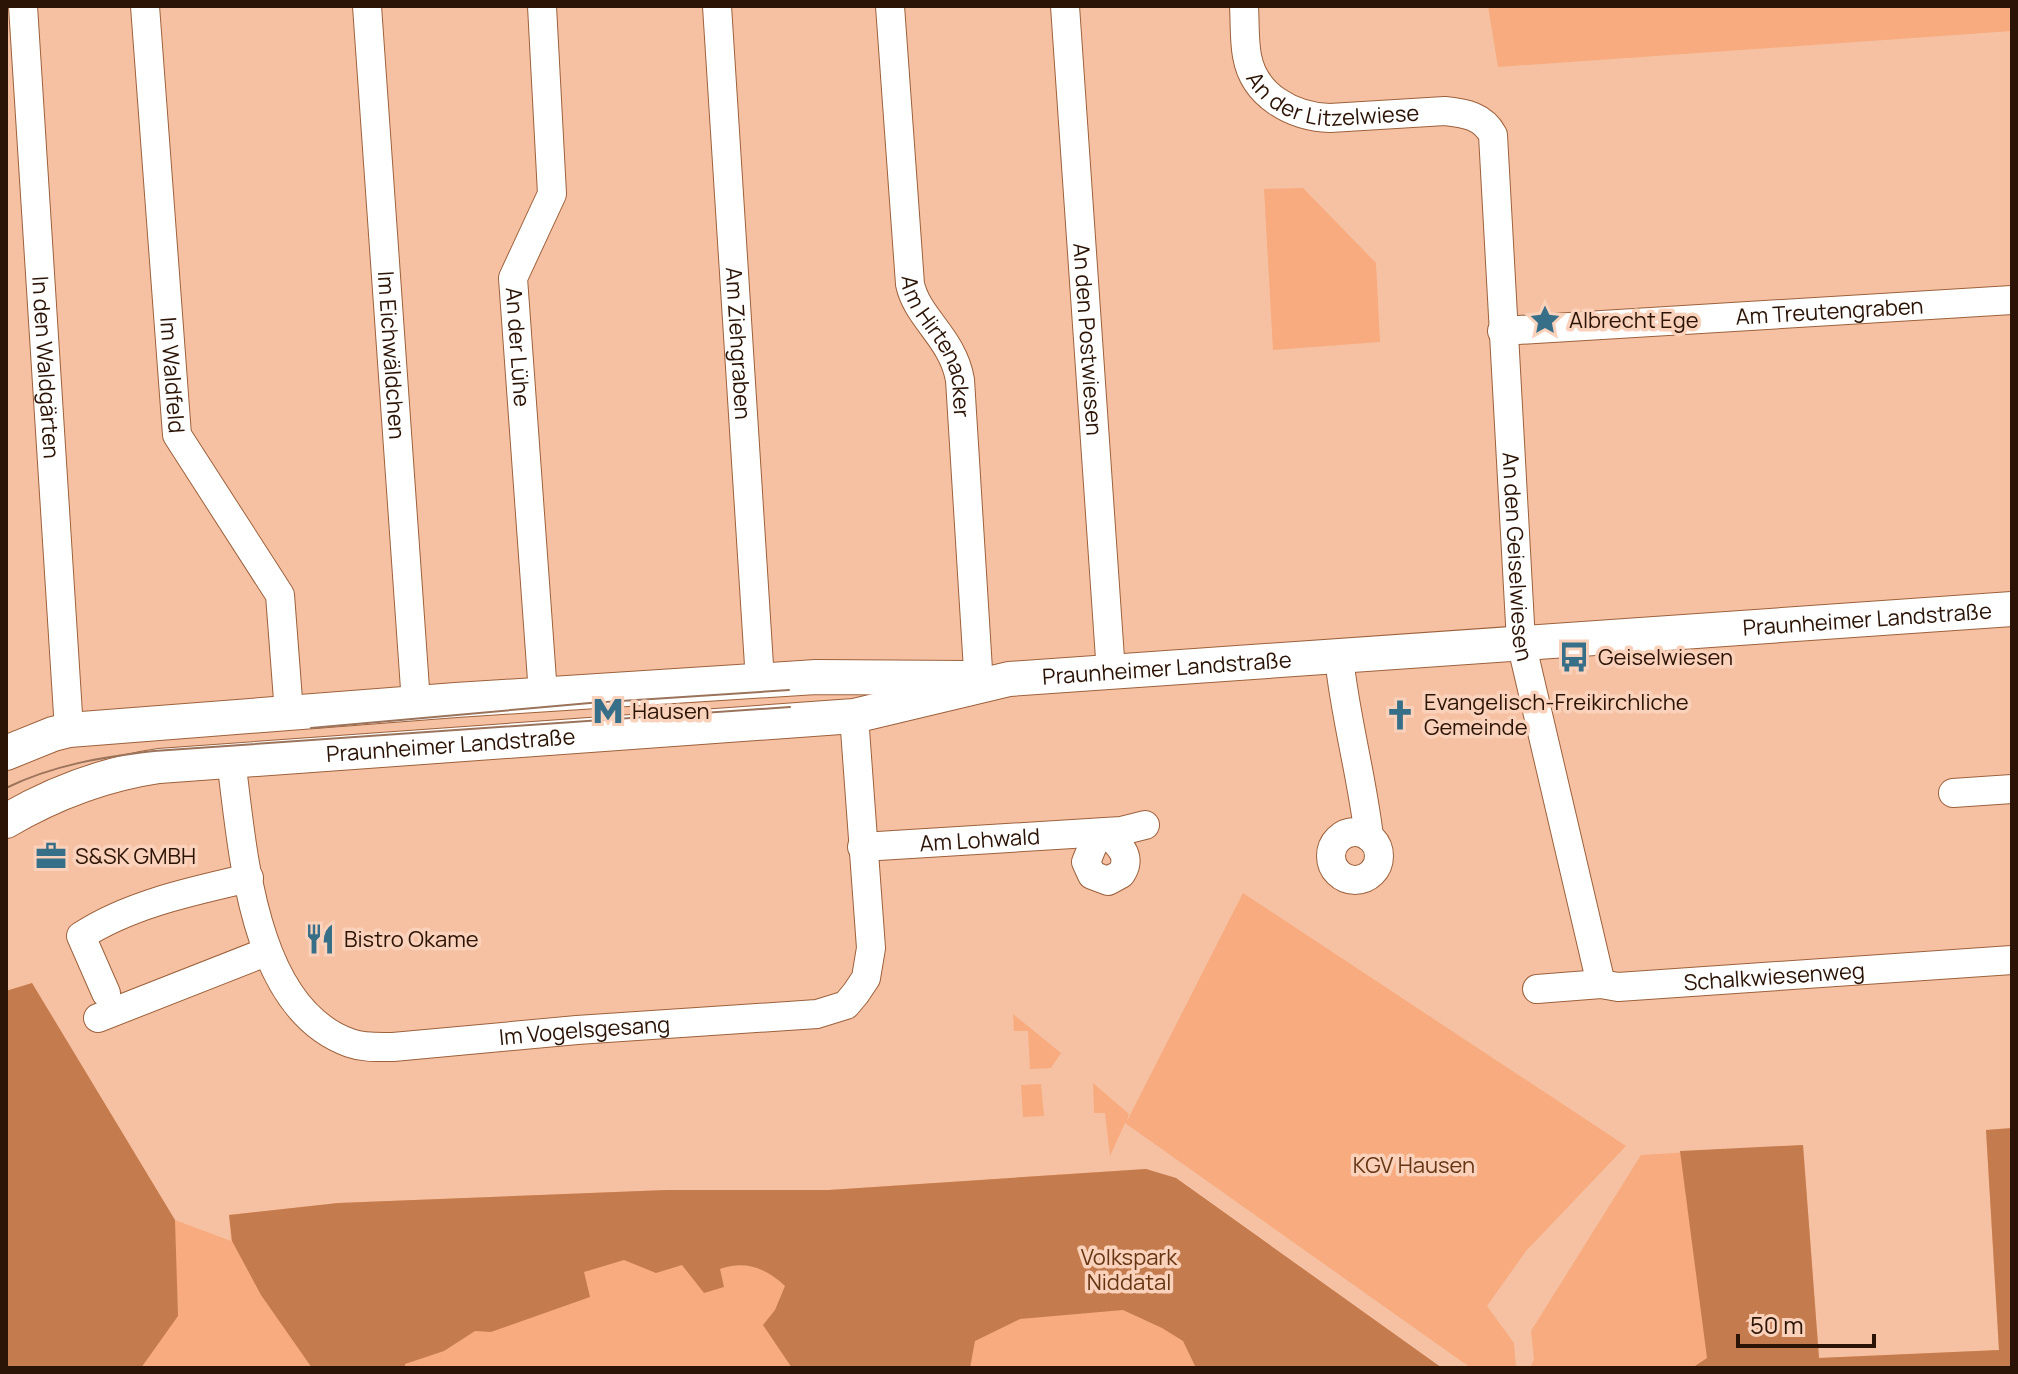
<svg xmlns="http://www.w3.org/2000/svg" width="2018" height="1374" viewBox="0 0 2018 1374" font-family="Manrope,sans-serif">
<style>
.green{fill:#f7ab7e}
.forest{fill:#c47c4e}
.lines{fill:none;stroke-linecap:round;stroke-linejoin:round}
.minor-casing{stroke:#9c613c;stroke-width:30}
.major-casing{stroke:#9c613c;stroke-width:36}
.minor{stroke:#fff;stroke-width:28}
.major{stroke:#fff;stroke-width:34}
.tram{stroke:#9b735b;stroke-width:2}
.labels{text-anchor:middle;dominant-baseline:central;stroke-width:7;stroke-linejoin:round;paint-order:stroke}
.street-label{font-size:22px;fill:#2b1305;stroke:#fad1ba}
.poi-label{font-size:22px;fill:#2b1305;stroke:#fad1ba;text-anchor:start}
.park-label{font-size:22px;fill:#663513;stroke:#fad1ba}
</style>
<rect width="100%" height="100%" fill="#f6c1a2"/>
<path class="green" d="M1488,6H2012V31L1498,67Z
M1303,188L1376,263L1380,342L1273,350L1264,189Z
M1243,893L1626,1146L1526,1251L1487,1306L1514,1343L1516,1368H1471L1125,1123L1110,1156L1105,1113H1094L1093,1083L1129,1114L1127,1121Z
M32,983L175,1220L231,1241L229,1215L338,1203L666,1190H829L1146,1169L1176,1178L1442,1368H6V991Z
M1013,1014L1061,1053L1051,1068L1030,1069L1028,1031H1014Z
M1041,1084L1044,1116L1023,1117L1021,1085Z
M2012,1128V1368H1530L1534,1359L1531,1331L1641,1155L1803,1145L1819,1358L1999,1350L1986,1130Z"/>
<path class="forest" d="M32,983L175,1220L178,1316L141,1368H6V991Z
M2012,1128V1368H1692L1707,1358L1680,1151L1803,1145L1819,1358L1999,1350L1986,1130Z
M1146,1169L1176,1178L1442,1368H1196L1183,1341L1162,1328L1123,1310L1020,1319L975,1341L970,1368H792L763,1325L775,1310L785,1286C766,1268 745,1260 720,1269L724,1287L704,1293L682,1265L656,1273L624,1260L584,1272L590,1297L491,1332L475,1331L444,1351L405,1364V1368H312L261,1295L232,1241L229,1215L338,1203L666,1190H829Z"/>
<g class="lines">
<g class="minor-casing">
<g id="minor">
<path id="s1" d="M23,6L69,730"/>
<path id="s2" d="M145,6L177,435L280,595L289,713"/>
<path id="s3" d="M367,6L416,703"/>
<path id="s4" d="M542,6L552,194L513,278L543,694"/>
<path id="s5" d="M717,6L760,681"/>
<path id="s6" d="M890,6L910,284C917,318 953,338 960,380L979,686"/>
<path id="s7" d="M1065,6L1111,673"/>
<path id="s8" d="M1244,6C1245,22 1244,40 1247,56C1254,96 1293,117 1330,118L1445,111C1465,113 1483,116 1493,135L1521,642L1601,984"/>
<path id="s9" d="M1502,331L2012,300"/>
<path d="M1339,657C1345,717 1362,776 1369,837"/>
<path id="s10" d="M231,760C243,848 251,1008 350,1043C364,1048 378,1047 393,1047L577,1030L817,1014L846,1005L856,993L866,978L871,948L854,716"/>
<path d="M1953,793L2012,789"/>
<circle cx="1355" cy="856" r="24"/>
<path d="M1098,833L1086,862L1092,875L1108,881L1121,874C1133,856 1119,845 1106,832"/>
<path id="s11" d="M862,847L1121,831L1145,825"/>
<path id="s12" d="M1537,989L1601,984L1618,987L2012,960"/>
<path d="M106,993L81,936C130,904 193,891 249,878"/>
<path d="M98,1018L266,952"/>
</g>
</g>
<g class="major-casing">
<g id="major">
<path d="M6,753L53,734L69,730L456,700L816,677L968,678"/>
<path id="s13" d="M6,821C54,793 104,774 159,766L854,716L1009,679L2012,609"/>
</g>
</g>
<use href="#minor" class="minor"/>
<use href="#major" class="major"/>
<path class="tram" d="M311,728L590,703L789,690
M6,788C53,765 102,757 154,751L790,707"/>
</g>
<defs>
<g id="sight-bare" transform="scale(2.4)"><path d="M0-6L1.8-2.2L6-1.7L2.9 1.2L3.7 5.4L0 3.3L-3.7 5.4L-2.9 1.2L-6-1.7L-1.8-2.2Z" fill="#376e88" stroke="#fad1ba" stroke-width="2.5" paint-order="stroke"/></g>
<g id="bus-bare" transform="scale(2.4)"><path d="M-5-6H5V4H4V6H2V4H-2V6H-4V4H-5ZM-3.5-4V0h7V-4ZM-3.5 1.2v1.5H-2V1.2ZM2 1.2v1.5H3.5V1.2Z" fill="#376e88" stroke="#fad1ba" stroke-width="2.5" paint-order="stroke"/></g>
<g id="metro-bare" transform="scale(2.4)"><path d="M-5.5 5V-5H-3L0 0L3-5H5.5V5H3V-.5L0 4L-3-.5V5Z" fill="#376e88" stroke="#fad1ba" stroke-width="2.5" paint-order="stroke"/></g>
<g id="church-bare" transform="scale(2.4)"><path d="M-1.2-6h2.4v3.5h3.3v2.4h-3.3V6h-2.4V-.1h-3.3v-2.4h3.3Z" fill="#376e88" stroke="#fad1ba" stroke-width="2.5" paint-order="stroke"/></g>
<g id="office-bare" transform="scale(2.4)"><path d="M-6-3h4V-5.5h4V-3h4V5H-6ZM-1-4.5V-3h2v-1.5ZM-6 0V1H6V0Z" fill="#376e88" stroke="#fad1ba" stroke-width="2.5" paint-order="stroke"/></g>
<g id="restaurant-bare" transform="scale(2.4)"><path d="M-5-6h1v4h1v-4h1v4h1v-4h1v5L-1.5 .5V6h-2V.5L-5-1ZM5-6V6H3V1.5H1.5Q1.5-4 5-6Z" fill="#376e88" stroke="#fad1ba" stroke-width="2.5" paint-order="stroke"/></g>
</defs>
<g fill-rule="evenodd">
<use href="#sight-bare" x="1545" y="320"/>
<use href="#bus-bare" x="1574" y="657"/>
<use href="#metro-bare" x="608" y="711"/>
<use href="#church-bare" x="1400" y="715"/>
<use href="#office-bare" x="51" y="856"/>
<use href="#restaurant-bare" x="320" y="939"/>
</g>
<g class="labels">
<g class="street-label">
<text stroke="none"><textPath href="#s8" startOffset="160">An der Litzelwiese</textPath></text>
<text stroke="none"><textPath href="#s9" startOffset="328">Am Treutengraben</textPath></text>
<text stroke="none"><textPath href="#s7" startOffset="334">An den Postwiesen</textPath></text>
<text stroke="none"><textPath href="#s5" startOffset="338">Am Ziehgraben</textPath></text>
<text stroke="none"><textPath href="#s4" startOffset="350">An der Lühe</textPath></text>
<text stroke="none"><textPath href="#s6" startOffset="348">Am Hirtenacker</textPath></text>
<text stroke="none"><textPath href="#s3" startOffset="350">Im Eichwäldchen</textPath></text>
<text stroke="none"><textPath href="#s1" startOffset="362">In den Waldgärten</textPath></text>
<text stroke="none"><textPath href="#s2" startOffset="370">Im Waldfeld</textPath></text>
<text stroke="none"><textPath href="#s8" startOffset="756">An den Geiselwiesen</textPath></text>
<text stroke="none"><textPath href="#s13" startOffset="1880">Praunheimer Landstraße</textPath></text>
<text stroke="none"><textPath href="#s13" startOffset="1178">Praunheimer Landstraße</textPath></text>
<text stroke="none"><textPath href="#s13" startOffset="456">Praunheimer Landstraße</textPath></text>
<text stroke="none"><textPath href="#s11" startOffset="118">Am Lohwald</textPath></text>
<text stroke="none"><textPath href="#s12" startOffset="238">Schalkwiesenweg</textPath></text>
<text stroke="none"><textPath href="#s10" startOffset="558">Im Vogelsgesang</textPath></text>
</g>
<g class="poi-label">
<text x="1569" y="320">Albrecht Ege</text>
<text x="1598" y="657">Geiselwiesen</text>
<text x="1424" y="702">Evangelisch-Freikirchliche<tspan x="1424" dy="25">Gemeinde</tspan></text>
<text x="632" y="711">Hausen</text>
<text x="75" y="856">S&amp;SK GMBH</text>
<text x="344" y="939">Bistro Okame</text>
</g>
<g class="park-label">
<text x="1414" y="1165">KGV Hausen</text>
<text x="1129" y="1257">Volkspark<tspan x="1129" dy="25">Niddatal</tspan></text>
</g>
</g>
<rect width="2018" height="1374" fill="none" stroke="#2b1305" stroke-width="16"/>
<path d="M1738 1334v12h136v-12" fill="none" stroke="#2b1305" stroke-width="4"/>
<text x="1750" y="1334" font-size="24" fill="#2b1305" stroke="#fad1ba" stroke-width="6" paint-order="stroke">50 m</text>
</svg>
